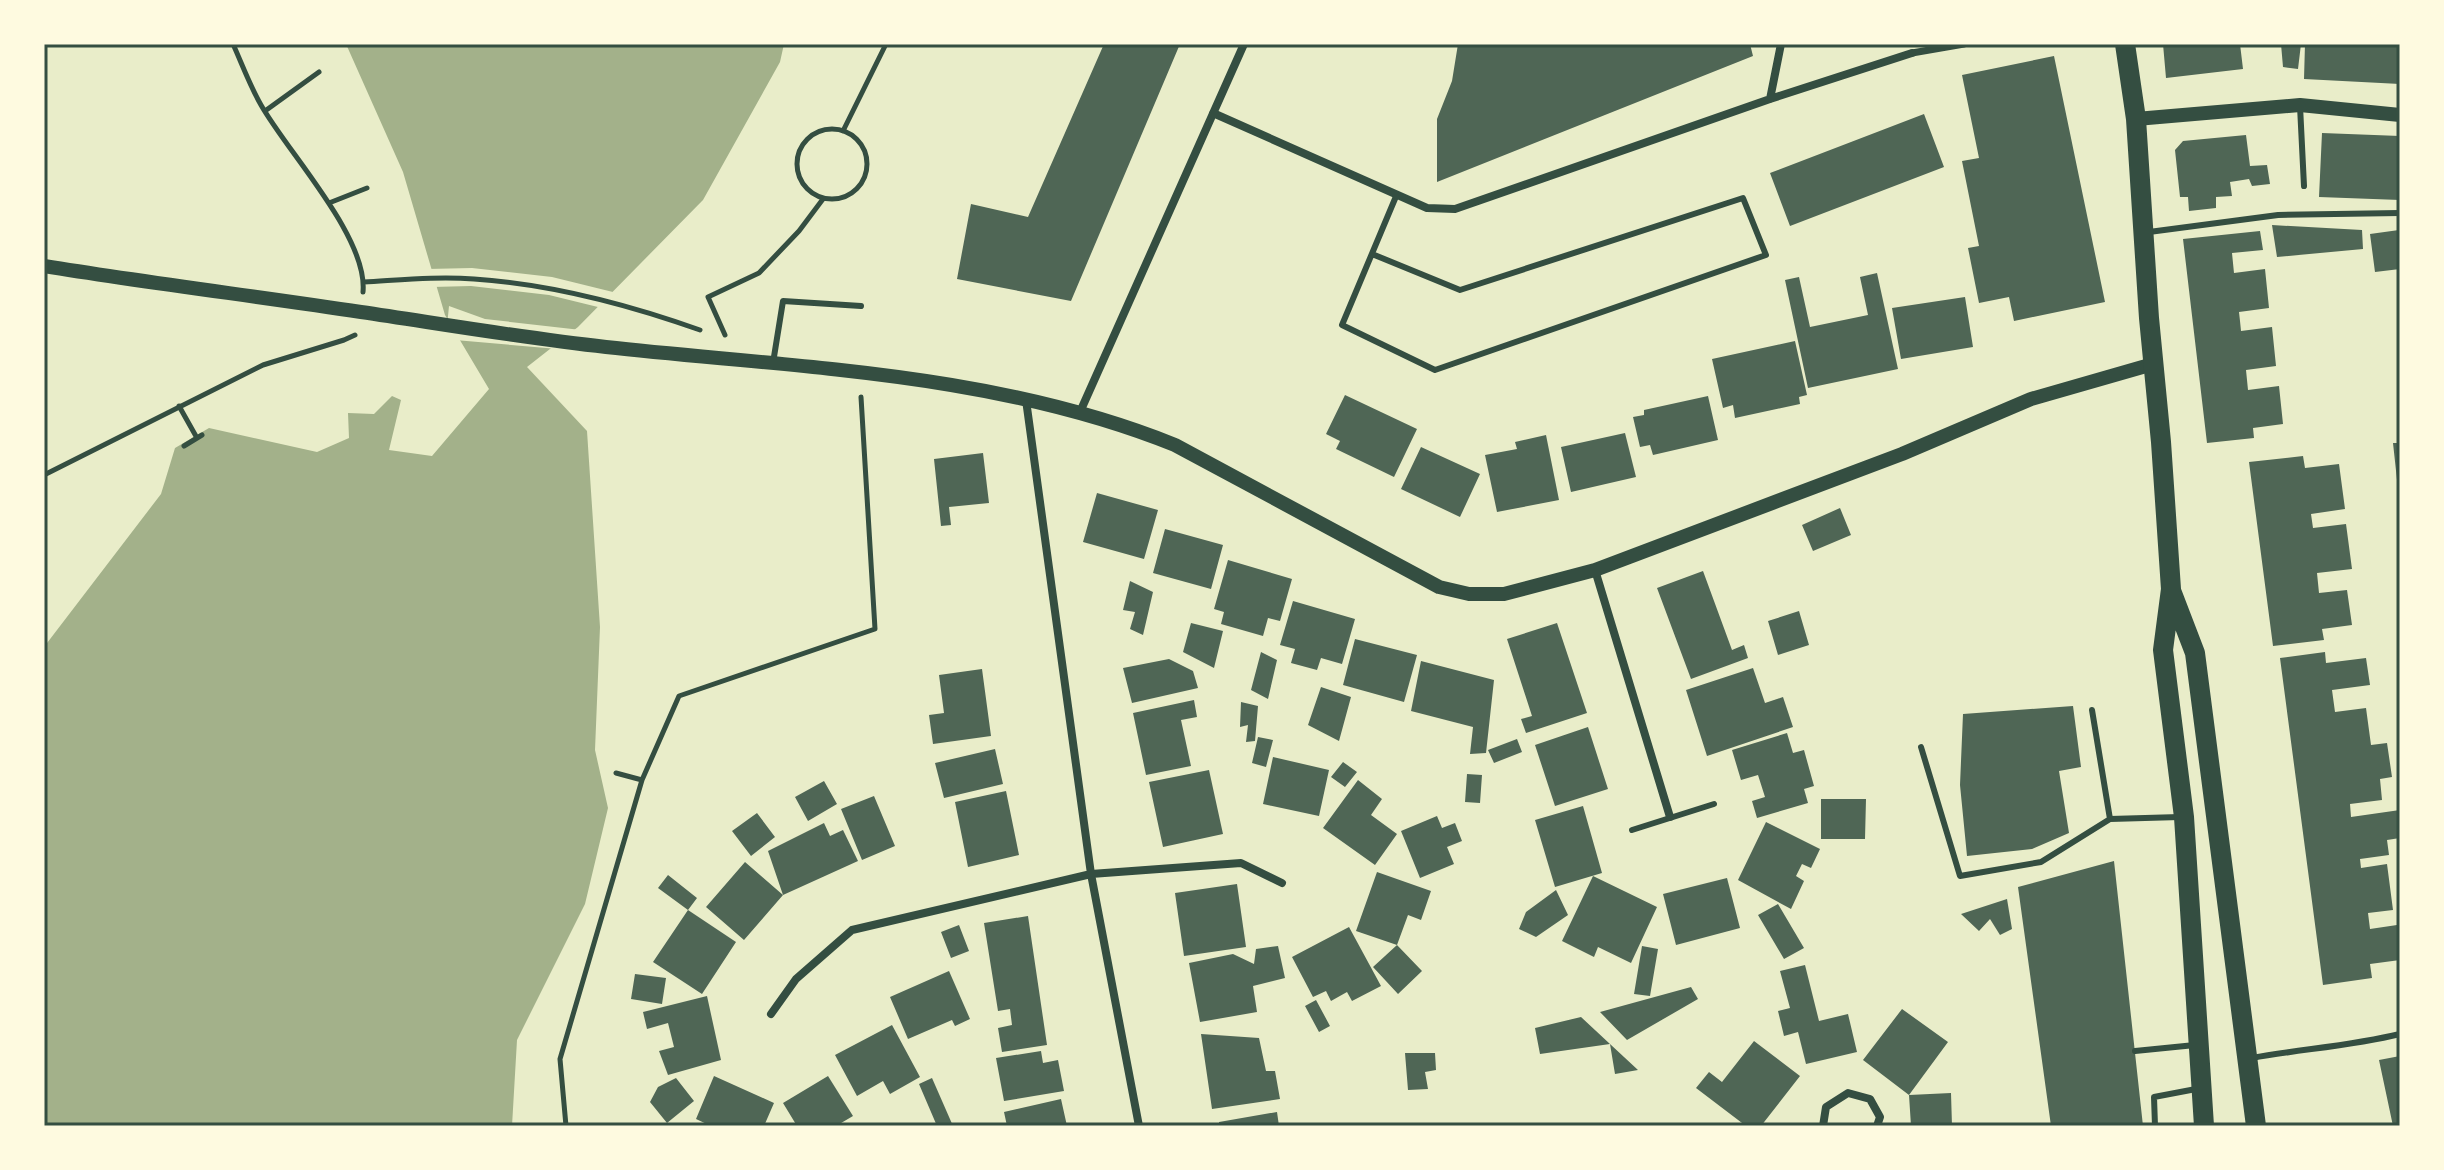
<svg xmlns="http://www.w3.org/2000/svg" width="2444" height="1170" viewBox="0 0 2444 1170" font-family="Inter,sans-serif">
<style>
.water{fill:#a3b18a}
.pier{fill:#e9edc9}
.building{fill:#4f6655}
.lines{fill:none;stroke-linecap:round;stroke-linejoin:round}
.path{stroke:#344e41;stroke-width:5}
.service{stroke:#344e41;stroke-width:6}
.pedestrian{stroke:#344e41;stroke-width:7}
.minor{stroke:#344e41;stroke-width:8}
.tertiary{stroke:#344e41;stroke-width:14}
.primary{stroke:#344e41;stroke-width:20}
.neatline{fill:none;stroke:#344e41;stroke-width:3}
</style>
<rect width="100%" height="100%" fill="#e9edc9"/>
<path class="water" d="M346,44H784L780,62L703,200L578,327L527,367L587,431L600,627L595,750L608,808L585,904L517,1040L512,1126H44V647L161,494L175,448L209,428L317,452L349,438L348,413L374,414L392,396L401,400L389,450L432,456L489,389L445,315L403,172Z"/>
<path class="pier" d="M472,268L552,277L617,293L602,308L549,295L471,286L432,287L427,269Z
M449,306L485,319L581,330L558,349L455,340L447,326Z"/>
<path class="building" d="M1104,44H1180L1071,301L957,279L971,204L1028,217Z
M1458,44H1750L1753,56L1437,182V119L1452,81Z
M2163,44H2240L2243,69L2166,78Z
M2281,44H2301L2298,69L2283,67Z
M2305,44H2400V84L2304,79Z
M2054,56L2105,302L2014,321L2009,297L1979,303L1968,248L1979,246L1962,161L1979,158L1962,75Z
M1924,114L1944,167L1790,226L1770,173Z
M2322,133L2400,136V200L2319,197Z
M2246,135L2250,166L2267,165L2270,184L2252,186L2249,179L2230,182L2232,196L2216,197V208L2189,211L2188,197H2180L2175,150L2183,141Z
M2272,225L2362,230L2363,249L2277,257Z
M2399,230L2400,269L2375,272L2370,234Z
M2260,231L2263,250L2232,253L2234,273L2265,269L2269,308L2239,312L2240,321L2241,331L2272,327L2276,366L2246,370L2248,390L2279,386L2283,424L2253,428L2254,438L2207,443L2183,239Z
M1877,273L1898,369L1808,388L1785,280L1799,277L1810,327L1868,315L1860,277Z
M1965,297L1973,347L1901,359L1892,308Z
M1795,341L1807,395L1799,397L1800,404L1735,418L1733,405L1723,408L1712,359Z
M1345,395L1417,429L1394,477L1336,449L1340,441L1326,434Z
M1708,396L1718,440L1653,455L1650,445L1640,447L1633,417L1644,415V410Z
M1625,433L1636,477L1571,492L1561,447Z
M1546,435L1559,500L1497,512L1485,455L1517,449L1515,442Z
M2393,443H2400V489H2398Z
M1421,447L1480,474L1460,517L1401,489Z
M983,453L989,503L949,507L951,525L941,526L934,459Z
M2303,456L2305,468L2339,464L2345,509L2311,514L2313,528L2346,524L2352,569L2317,573L2319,593L2347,590L2352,625L2322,629L2324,640L2273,646L2249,462Z
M1097,493L1158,510L1144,559L1083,542Z
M1840,508L1851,535L1813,551L1802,525Z
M1165,529L1223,545L1211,589L1153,573Z
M1228,560L1292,579L1280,621L1268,618L1263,636L1221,624L1224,612L1214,609Z
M1703,571L1732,650L1744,645L1748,658L1691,679L1657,588Z
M1130,581L1153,592L1143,635L1130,629L1135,612L1123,610Z
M1293,601L1355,619L1342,664L1321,658L1317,670L1291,663L1295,649L1280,645Z
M1799,611L1809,645L1778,655L1768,621Z
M1191,623L1223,631L1214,668L1183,652Z
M1557,623L1587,713L1526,733L1521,719L1532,716L1507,639Z
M1355,639L1417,655L1404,702L1343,685Z
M1261,652L1277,660L1268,699L1251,690Z
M2325,652L2326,663L2366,658L2370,685L2332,690L2335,712L2366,708L2371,745L2387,743L2392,777L2380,779L2382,800L2350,804L2351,817L2400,810V838L2387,840L2389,855L2360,859L2361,868L2387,864L2393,910L2368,913L2370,929L2397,925L2400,960L2370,964L2372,978L2323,985L2280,658Z
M1169,659L1193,671L1198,688L1132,703L1123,668Z
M1421,661L1494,680L1486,753L1470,754L1473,727L1411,711Z
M1753,668L1765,703L1783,697L1793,727L1707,756L1686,690Z
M982,669L991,736L933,744L929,715L944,713L939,675Z
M1321,687L1351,697L1339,741L1308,725Z
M1194,700L1197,717L1181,720L1191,766L1146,775L1133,713Z
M1241,702L1258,706L1255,741L1246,742L1248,725L1240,727Z
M2073,706L2081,767L2059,771L2069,833L2032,849L1967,856L1960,785L1963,714Z
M1588,727L1608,789L1555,806L1535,745Z
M1787,733L1793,753L1804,750L1814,786L1804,789L1808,803L1757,818L1752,801L1765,797L1758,775L1741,780L1732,750Z
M1258,737L1273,740L1266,767L1252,763Z
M1517,739L1522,752L1494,763L1488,750Z
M995,749L1003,784L944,798L935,763Z
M1273,757L1329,770L1319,816L1263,804Z
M1343,762L1357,772L1345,787L1331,777Z
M1209,770L1223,834L1163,847L1149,782Z
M1467,774L1482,775L1480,803L1465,802Z
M1358,780L1382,799L1371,815L1397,834L1375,865L1323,828Z
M824,781L837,804L808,821L795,797Z
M1006,791L1019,855L968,867L955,802Z
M874,796L895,846L862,860L841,809Z
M1821,799H1866L1865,839H1821Z
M1583,806L1602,873L1555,887L1535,820Z
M757,813L775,837L751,856L732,831Z
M1437,816L1442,828L1455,823L1462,841L1447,847L1454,864L1420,878L1401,831Z
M1766,822L1820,849L1811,868L1802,864L1796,876L1804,881L1791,909L1738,880Z
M824,823L830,836L843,830L858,861L783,895L744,940L706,907L745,862L783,895L768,851Z
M2114,861L2143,1126H2051L2018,887Z
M1377,872L1431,891L1421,920L1408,915L1397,945L1356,931Z
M668,875L697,898L688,910L658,888Z
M1593,876L1657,907L1631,963L1598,947L1594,957L1562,941Z
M1727,878L1740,928L1676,945L1663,894Z
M1237,884L1246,947L1184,956L1175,893Z
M1556,890L1568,915L1536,937L1519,929L1526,912Z
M2007,899L2012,929L2000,935L1990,919L1979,931L1961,914Z
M1778,904L1804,948L1784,959L1758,915Z
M688,910L736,942L702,994L653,962Z
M1028,916L1047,1045L1002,1052L998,1028L1012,1025L1010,1009L998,1011L984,923Z
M959,925L969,951L951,958L941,932Z
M1349,927L1381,986L1352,1001L1347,992L1331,1001L1326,991L1313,997L1292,957Z
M1397,945L1422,971L1398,994L1373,967Z
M1278,946L1285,978L1253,986L1257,1012L1200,1022L1189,963L1233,954L1254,964L1256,949Z
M1642,946L1658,949L1650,996L1634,994Z
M1805,965L1819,1021L1848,1014L1857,1052L1806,1064L1798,1032L1784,1036L1778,1011L1790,1008L1780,971Z
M949,971L970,1019L955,1026L952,1020L908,1039L890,997Z
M635,974L666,978L662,1004L631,999Z
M1691,987L1698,999L1627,1040L1600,1012Z
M707,996L721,1060L668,1075L659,1051L674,1047L668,1023L647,1029L643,1012Z
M1316,1000L1330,1026L1319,1032L1305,1006Z
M1902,1009L1948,1042L1909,1095L1863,1060Z
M1581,1017L1610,1044L1540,1054L1535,1028Z
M892,1025L920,1077L890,1094L883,1081L857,1096L835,1055Z
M1201,1034L1259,1038L1266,1071H1275L1280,1099L1212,1109Z
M1754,1041L1800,1076L1761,1126H1746L1696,1088L1709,1072L1722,1082Z
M1610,1044L1638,1070L1615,1074Z
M1041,1051L1043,1063L1058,1060L1064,1091L1004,1101L996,1058Z
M1405,1053H1435L1436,1070L1425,1072L1428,1089L1408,1090Z
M2400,1056V1126H2393L2379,1060Z
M714,1076L774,1103L764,1126H711L696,1119Z
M828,1076L853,1116L836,1126H797L783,1103Z
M676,1078L694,1101L667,1123L650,1102L658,1087Z
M932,1078L953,1126H937L919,1084Z
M1951,1093L1952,1126H1911L1909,1095Z
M1061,1099L1067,1126H1007L1004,1112Z
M1277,1112L1279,1126H1219V1122Z"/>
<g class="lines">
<path class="path" d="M233,44C242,64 250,86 261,105C288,153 368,237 363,292
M265,111L319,72
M797 164a35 35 0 1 1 70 0a35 35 0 1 1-70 0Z
M843,131L886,44
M329,203L367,188
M364,282C400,280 438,276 474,279C552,284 627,304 700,330
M725,335L708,297L759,273L799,231L823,199
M179,406L197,438
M184,446L202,435
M44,475L263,365L344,340L355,335
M616,773L642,780
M566,1126L560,1059L642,780L679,696L875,629L861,397"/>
<path class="service" d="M2300,106L2304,186
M2149,232L2278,215L2400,213
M1372,254L1460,290L1743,198L1766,255L1435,370L1342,325L1397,194
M773,363L783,301L861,306
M2092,710L2110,819
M1921,747L1960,876L2041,862L2110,819L2180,817
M1632,830L1714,804
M2135,1051L2195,1045
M2252,1058C2301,1049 2351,1046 2400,1034
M2155,1126L2154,1097L2196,1089"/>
<path class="pedestrian" d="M1912,53L1964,44"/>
<path class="minor" d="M1770,99L1781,44
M1213,113L1427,208L1455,209L1770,99L1912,53
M1026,400L1091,874L1139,1126
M1080,412L1244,44
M1595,570L1670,817
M771,1014L796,979L852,930L1091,874L1241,863L1282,883
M1823,1126L1826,1107L1848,1093L1870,1099L1880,1117L1877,1126"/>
<path class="tertiary" d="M2136,119L2300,105L2400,115
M44,266C149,283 255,296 361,312C442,324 524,338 606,347C797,368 994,372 1175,445L1439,587L1469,594H1504L1595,570L1902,454L2031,399L2153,364"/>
<path class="primary" d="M2125,44L2136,119L2149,318L2161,442L2171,589L2163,650L2184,817L2204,1126
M2172,593L2195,653L2256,1126"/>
</g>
<rect width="2444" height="1170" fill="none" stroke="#fefae0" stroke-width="92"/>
<rect x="46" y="46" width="2352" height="1078" class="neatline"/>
</svg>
